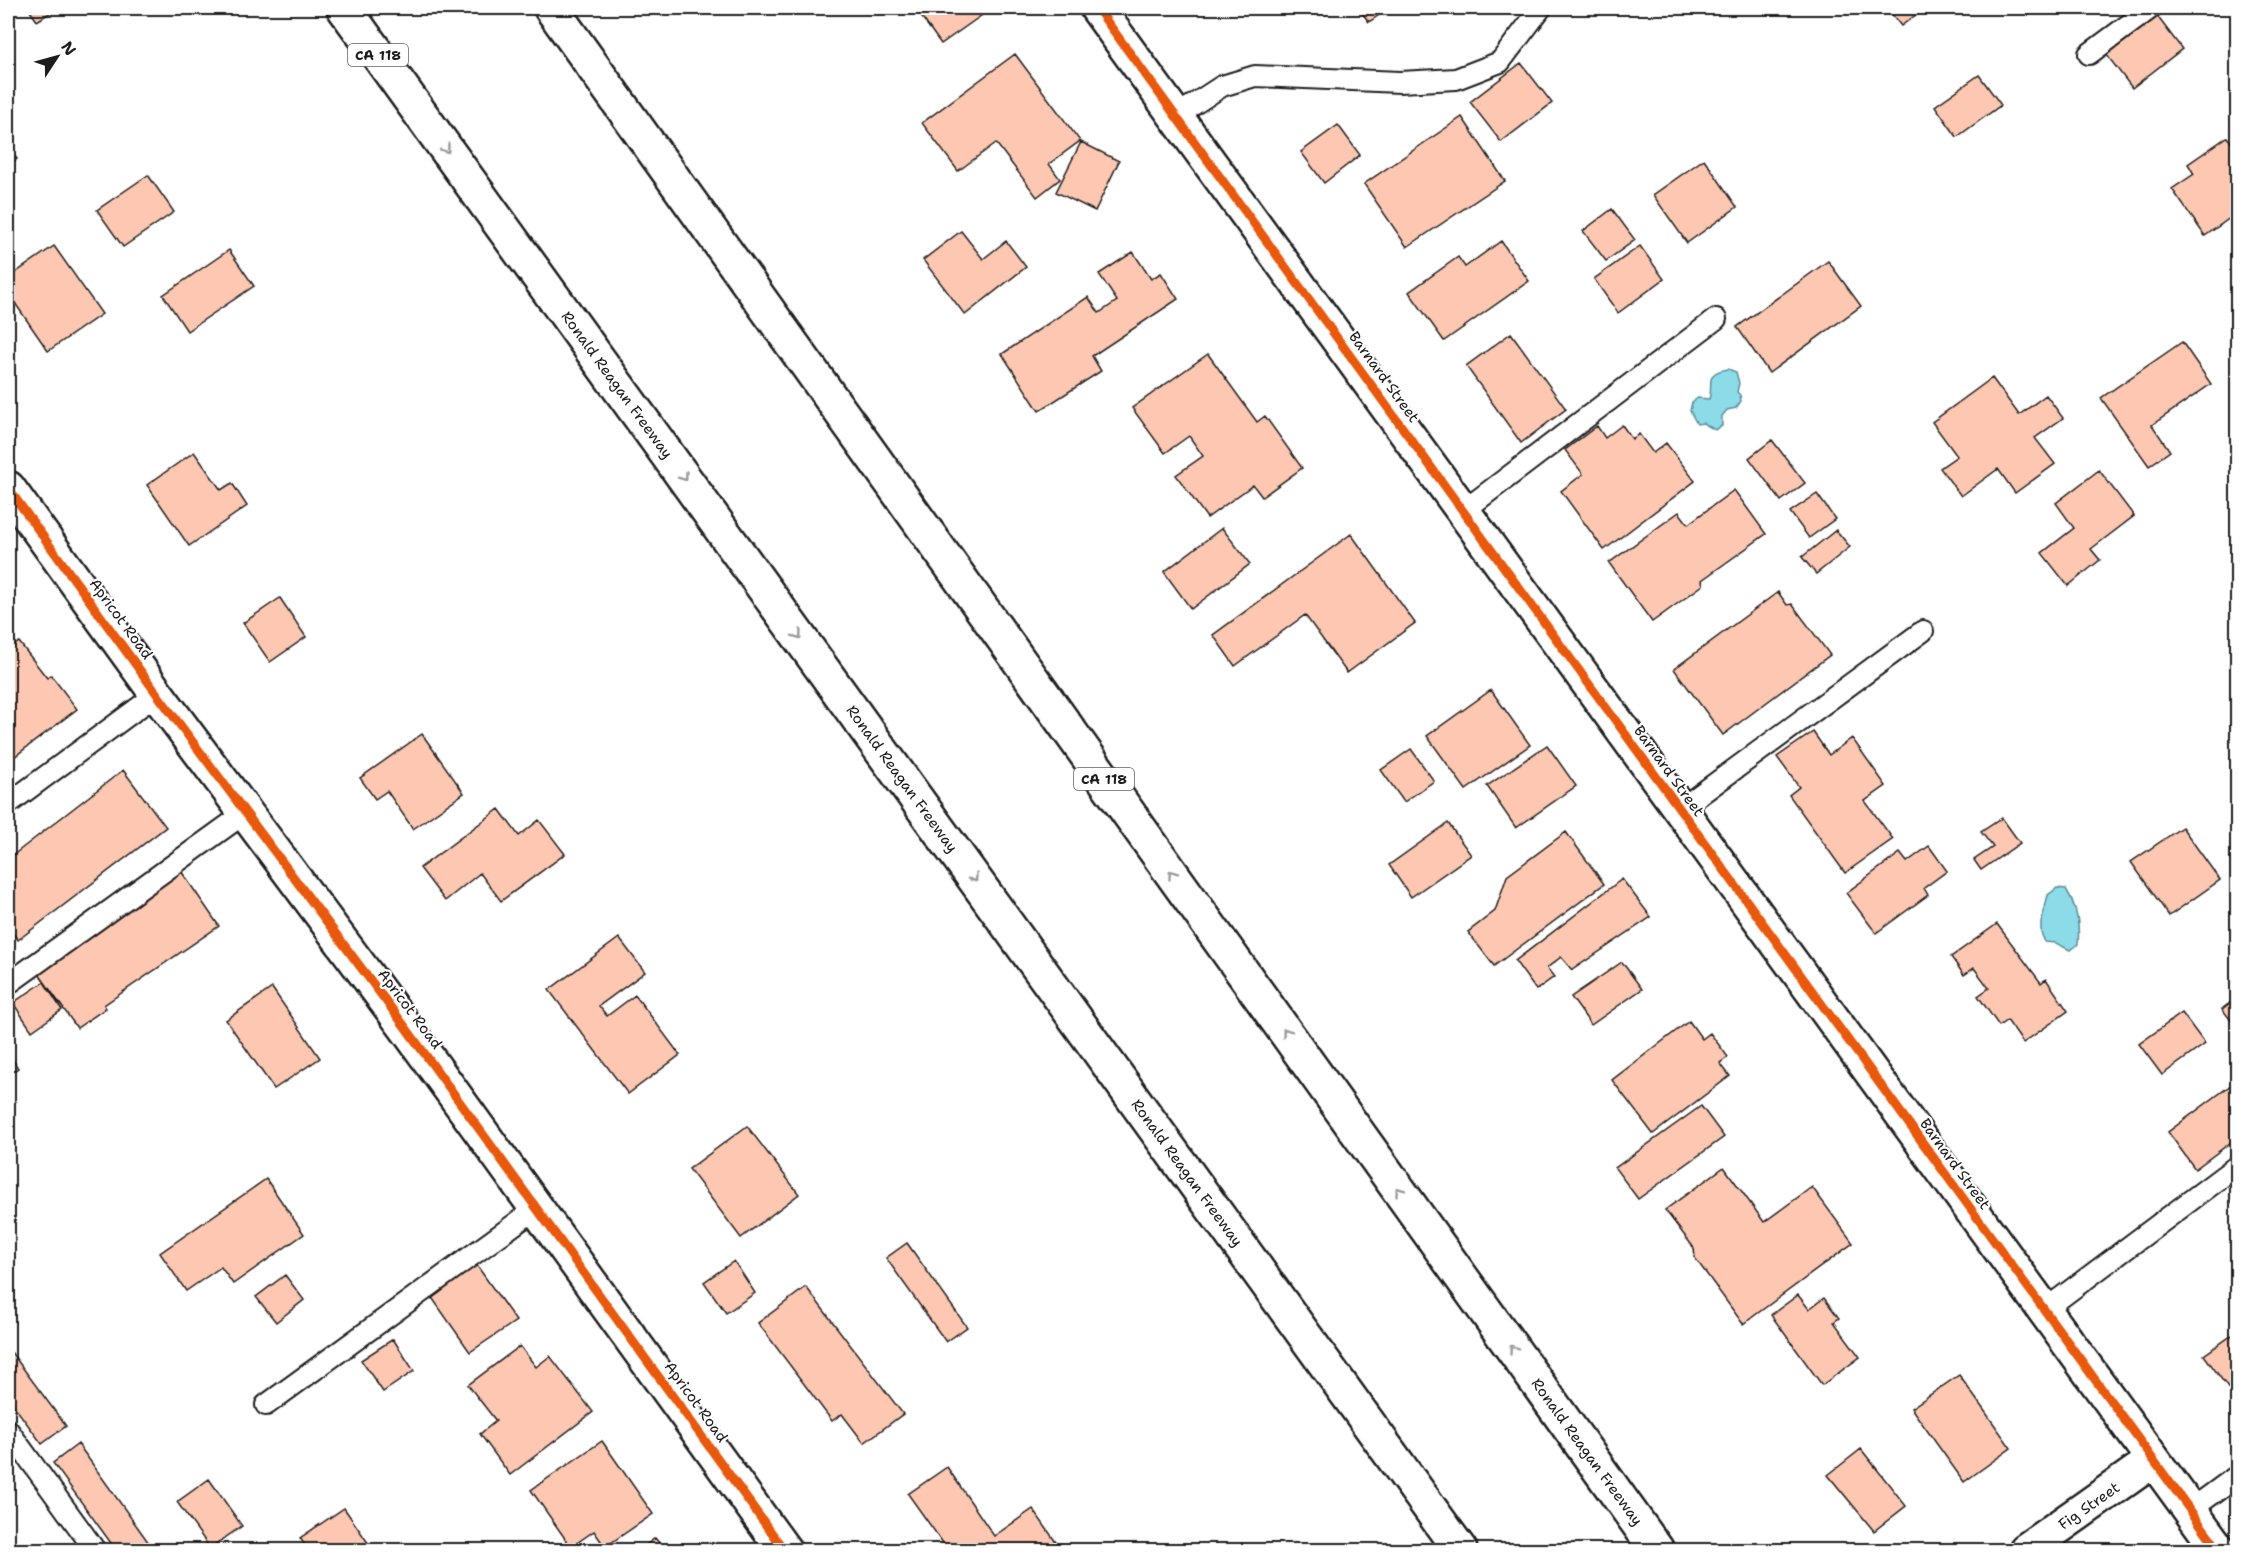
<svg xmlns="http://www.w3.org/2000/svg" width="2245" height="1558" viewBox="0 0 2245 1558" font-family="'Shantell Sans',sans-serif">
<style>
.water{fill:#8cdbe9;stroke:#5f8f97;stroke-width:1.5}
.building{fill:#fec7b1;stroke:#1c1c1c;stroke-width:1.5}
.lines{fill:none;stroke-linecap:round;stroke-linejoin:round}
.lane-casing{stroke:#1c1c1c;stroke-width:24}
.street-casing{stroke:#1c1c1c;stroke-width:38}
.highway-casing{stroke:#1c1c1c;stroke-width:38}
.lane{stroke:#fff;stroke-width:20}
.street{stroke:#fff;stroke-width:33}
.highway{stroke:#fff;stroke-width:33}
.cycleway-casing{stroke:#fff;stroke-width:13}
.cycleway{stroke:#e8590c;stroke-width:9}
.oneway{stroke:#999}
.labels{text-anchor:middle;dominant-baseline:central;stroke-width:4.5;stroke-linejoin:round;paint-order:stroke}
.shield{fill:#fff;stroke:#606060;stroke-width:1.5}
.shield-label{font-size:14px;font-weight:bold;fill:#1c1c1c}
.street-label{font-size:15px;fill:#1c1c1c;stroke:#fff}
</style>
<rect width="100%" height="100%" fill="#fff"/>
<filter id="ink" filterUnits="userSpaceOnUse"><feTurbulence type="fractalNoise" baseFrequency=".0167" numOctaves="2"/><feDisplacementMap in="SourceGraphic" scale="12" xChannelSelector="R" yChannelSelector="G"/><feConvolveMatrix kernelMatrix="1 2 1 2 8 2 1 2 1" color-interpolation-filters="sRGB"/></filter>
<g filter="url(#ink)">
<path class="water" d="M1728,369L1736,372L1739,383L1737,392L1740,395L1741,401L1736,408L1727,410L1722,416V426L1715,430L1703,423L1697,424L1690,411L1692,402L1698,398L1709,399C1714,383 1703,373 1728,369Z
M2057,888L2066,889C2077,906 2080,924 2078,944L2070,950L2056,943L2045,942L2041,933V923L2048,895Z"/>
<path class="building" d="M28,8H58L37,21Z
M915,8H992L941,44Z
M1358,8H1389L1369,22Z
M1868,8H1883L1873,15Z
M1887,8H1925L1901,26Z
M2157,16L2182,49L2132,88L2106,54Z
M1015,54L1080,141L1049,164L1060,179L1037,197L996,143L958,171L922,123Z
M1521,63L1552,103L1501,142L1470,102Z
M1979,75L2001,105L1957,137L1935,106Z
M1462,117L1505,181L1407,247L1364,184Z
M1338,125L1360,155L1324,183L1301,152Z
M2227,137L2238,151V221L2234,215L2205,236L2172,189L2194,174L2188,164Z
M1081,142L1119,161L1095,211L1056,192Z
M8,146L17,159L8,166Z
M1704,159L1737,207L1687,243L1653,195Z
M148,175L174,212L123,247L97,210Z
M1612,209L1635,240L1606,261L1583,231Z
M961,231L983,259L1006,241L1026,267L965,315L923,260Z
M1501,241L1529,281L1444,341L1409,292L1458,257L1465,267Z
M54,246L102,314L48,351L8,293V278Z
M1640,246L1664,279L1618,313L1594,279Z
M229,250L254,286L187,331L163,295Z
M1133,252L1151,279L1161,273L1178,299L1092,356L1101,371L1039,411L1002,354L1088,297L1099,313L1117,301L1099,274Z
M1828,261L1861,306L1769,373L1737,327Z
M1511,333L1566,409L1521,443L1466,366Z
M2182,342L2211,384L2152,425L2170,451L2149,466L2101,398Z
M1208,354L1257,422L1265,416L1302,468L1262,497L1253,485L1207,518L1176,475L1203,456L1189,436L1165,453L1132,408Z
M1992,378L2019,415L2046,395L2063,418L2035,438L2055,464L2015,493L1998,469L1961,496L1940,468L1957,456L1932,422Z
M1622,425L1632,439L1639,434L1653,453L1666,443L1695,481L1604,550L1561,491L1583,474L1565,450L1597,426L1605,438Z
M1772,440L1805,483L1781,501L1749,458Z
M194,452L221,490L232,483L247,506L189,546L147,485Z
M2099,470L2134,516L2091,549L2100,560L2068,586L2042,553L2074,528L2056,503Z
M1734,490L1766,534L1702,580L1703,585L1652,622L1609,563L1679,512L1688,524Z
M1817,494L1835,519L1809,538L1790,512Z
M1222,528L1250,564L1191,609L1164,572Z
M1836,530L1850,547L1816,574L1802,557Z
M1351,534L1415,623L1347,673L1305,615L1235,666L1213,635Z
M1778,592L1787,605L1792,604L1830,655L1723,735L1674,669Z
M280,598L306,637L270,662L243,623Z
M19,642L47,678L51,675L77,709L10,760L8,756V650Z
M1491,690L1530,745L1466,790L1427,736Z
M1813,732L1829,755L1852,738L1886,786L1865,801L1893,839L1845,873L1789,795L1799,787L1777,757Z
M422,734L464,793L413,829L387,791L375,799L360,778Z
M1547,745L1576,786L1516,828L1487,786Z
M1411,749L1434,781L1404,802L1381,770Z
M123,770L166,827L18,940L8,927V859Z
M499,809L519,836L539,820L565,854L501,901L480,873L445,901L420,868Z
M2002,818L2020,843L1981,870L1974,860L1993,847L1981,832Z
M1448,823L1471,855L1411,897L1389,865Z
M2182,827L2220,880L2169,916L2131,862Z
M1566,832L1604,884L1494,966L1468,932L1495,911L1507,876Z
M1929,846L1947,871L1924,888L1928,895L1876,933L1846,893L1900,853L1907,862Z
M179,868L219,926L104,1005L106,1008L77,1028L34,967Z
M1622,879L1651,917L1572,970L1561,957L1547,968L1554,977L1536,990L1515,961Z
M1997,924L2041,983L2046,979L2068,1011L2023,1043L2007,1020L1999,1026L1978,996L1989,988L1974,968L1964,975L1951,957Z
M619,938L645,972L599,1006L607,1016L635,995L680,1055L628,1094L549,990Z
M1622,962L1642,989L1591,1025L1571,997Z
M44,982L62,1010L32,1031L13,1003Z
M272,988L320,1058L274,1089L226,1020Z
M2238,997V1029L2222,1009Z
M2182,1013L2205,1044L2162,1075L2139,1044Z
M1689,1021L1702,1039L1710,1033L1728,1057L1720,1063L1730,1076L1653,1134L1612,1080Z
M8,1052L18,1068L8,1075Z
M2231,1085L2238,1093V1137L2195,1169L2168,1132Z
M1701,1106L1724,1137L1638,1199L1615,1168Z
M747,1126L799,1194L741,1238L689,1169Z
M1724,1167L1764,1222L1812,1187L1853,1243L1743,1324L1695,1258L1694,1248L1665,1210Z
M266,1179L304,1234L233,1284L221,1267L186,1291L160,1253Z
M2238,1197V1210L2231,1201Z
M907,1243L967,1327L946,1342L886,1258Z
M473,1260L516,1321L470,1352L428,1292Z
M734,1261L755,1293L726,1313L704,1282Z
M285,1275L304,1300L276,1322L256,1297Z
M806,1287L903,1414L864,1443L842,1414L832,1421L758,1323Z
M1798,1295L1809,1309L1824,1298L1839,1318L1834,1322L1860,1357L1822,1385L1771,1315Z
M2238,1331V1402L2204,1355Z
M393,1339L414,1371L383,1392L361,1360Z
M520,1346L536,1367L550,1356L593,1412L510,1475L480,1434L496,1421L468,1385Z
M8,1348L66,1426L42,1444L8,1398Z
M1959,1375L2011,1448L1964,1482L1911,1408Z
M602,1441L653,1514L605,1547L594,1531L571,1547L531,1490Z
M78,1444L154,1550H116L53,1463Z
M1861,1449L1906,1506L1874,1531L1828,1475Z
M947,1467L994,1536L1033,1509L1060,1548L1056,1550H948L908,1494Z
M209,1479L242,1526L210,1548L177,1502Z
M344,1508L373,1550H308L300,1538Z
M655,1538L665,1550H640Z"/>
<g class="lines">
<g class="lane-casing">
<path id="lane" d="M2089,54L2151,8
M1176,116L1222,86L1255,76L1400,82L1456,79L1500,62L1541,8
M1462,512L1716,319
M8,804L157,694
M1679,810L1923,631
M8,984L245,813
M2043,1311L2238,1165
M266,1405L537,1208
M8,1430L95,1550
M2189,1511L2238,1475"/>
</g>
<g class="street-casing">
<path id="street" d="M1097,8L2219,1550
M8,488L157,694L406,1028L784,1550
M2026,1550L2152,1461"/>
</g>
<g class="highway-casing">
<path id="highway" d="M344,8L1460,1550
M551,8L1657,1550"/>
</g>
<use href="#lane" class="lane"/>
<use href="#street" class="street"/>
<use href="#highway" class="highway"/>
<g class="cycleway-casing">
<path id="cycleway" d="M1097,8L2219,1550
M8,488L157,694L406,1028L784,1550"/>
</g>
<use href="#cycleway" class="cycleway"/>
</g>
<defs><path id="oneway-chevron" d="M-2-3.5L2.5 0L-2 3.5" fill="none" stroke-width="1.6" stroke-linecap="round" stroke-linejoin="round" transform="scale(1.5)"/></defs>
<g class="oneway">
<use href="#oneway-chevron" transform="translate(446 149) rotate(54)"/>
<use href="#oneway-chevron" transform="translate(684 477) rotate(54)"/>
<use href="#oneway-chevron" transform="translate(798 635) rotate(54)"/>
<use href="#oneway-chevron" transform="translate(1172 874) rotate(-126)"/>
<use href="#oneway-chevron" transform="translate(974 878) rotate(54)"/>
<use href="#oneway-chevron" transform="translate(1286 1032) rotate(-126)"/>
<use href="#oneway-chevron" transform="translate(1399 1191) rotate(-126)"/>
<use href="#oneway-chevron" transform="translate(1513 1349) rotate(-126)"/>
</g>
</g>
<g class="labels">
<g class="shield">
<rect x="348" y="44" width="60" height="22" rx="4.5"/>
<rect x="1074" y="768" width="60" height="22" rx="4.5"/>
</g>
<g class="shield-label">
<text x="378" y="55">CA 118</text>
<text x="1104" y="779">CA 118</text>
</g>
<g class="street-label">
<text transform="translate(1384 377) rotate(54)">Barnard Street</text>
<text transform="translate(617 385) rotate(54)">Ronald Reagan Freeway</text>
<text transform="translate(121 619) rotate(54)">Apricot Road</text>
<text transform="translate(1669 771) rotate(54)">Barnard Street</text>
<text transform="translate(902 779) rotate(54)">Ronald Reagan Freeway</text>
<text transform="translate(410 1009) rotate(53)">Apricot Road</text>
<text transform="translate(1955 1164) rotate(54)">Barnard Street</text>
<text transform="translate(1187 1173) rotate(54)">Ronald Reagan Freeway</text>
<text transform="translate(696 1402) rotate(54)">Apricot Road</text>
<text transform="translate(1587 1452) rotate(54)">Ronald Reagan Freeway</text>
<text transform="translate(2089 1506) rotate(-35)">Fig Street</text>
</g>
</g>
<rect width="2245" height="1558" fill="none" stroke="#fff" stroke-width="30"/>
<rect x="15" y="15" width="2215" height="1528" fill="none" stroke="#1c1c1c" stroke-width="2" filter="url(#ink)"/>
<g transform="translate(57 57) rotate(54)" stroke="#ffffff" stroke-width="4.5" paint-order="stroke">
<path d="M0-4.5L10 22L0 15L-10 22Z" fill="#1c1c1c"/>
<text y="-9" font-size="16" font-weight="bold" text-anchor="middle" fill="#1c1c1c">N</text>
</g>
</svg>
